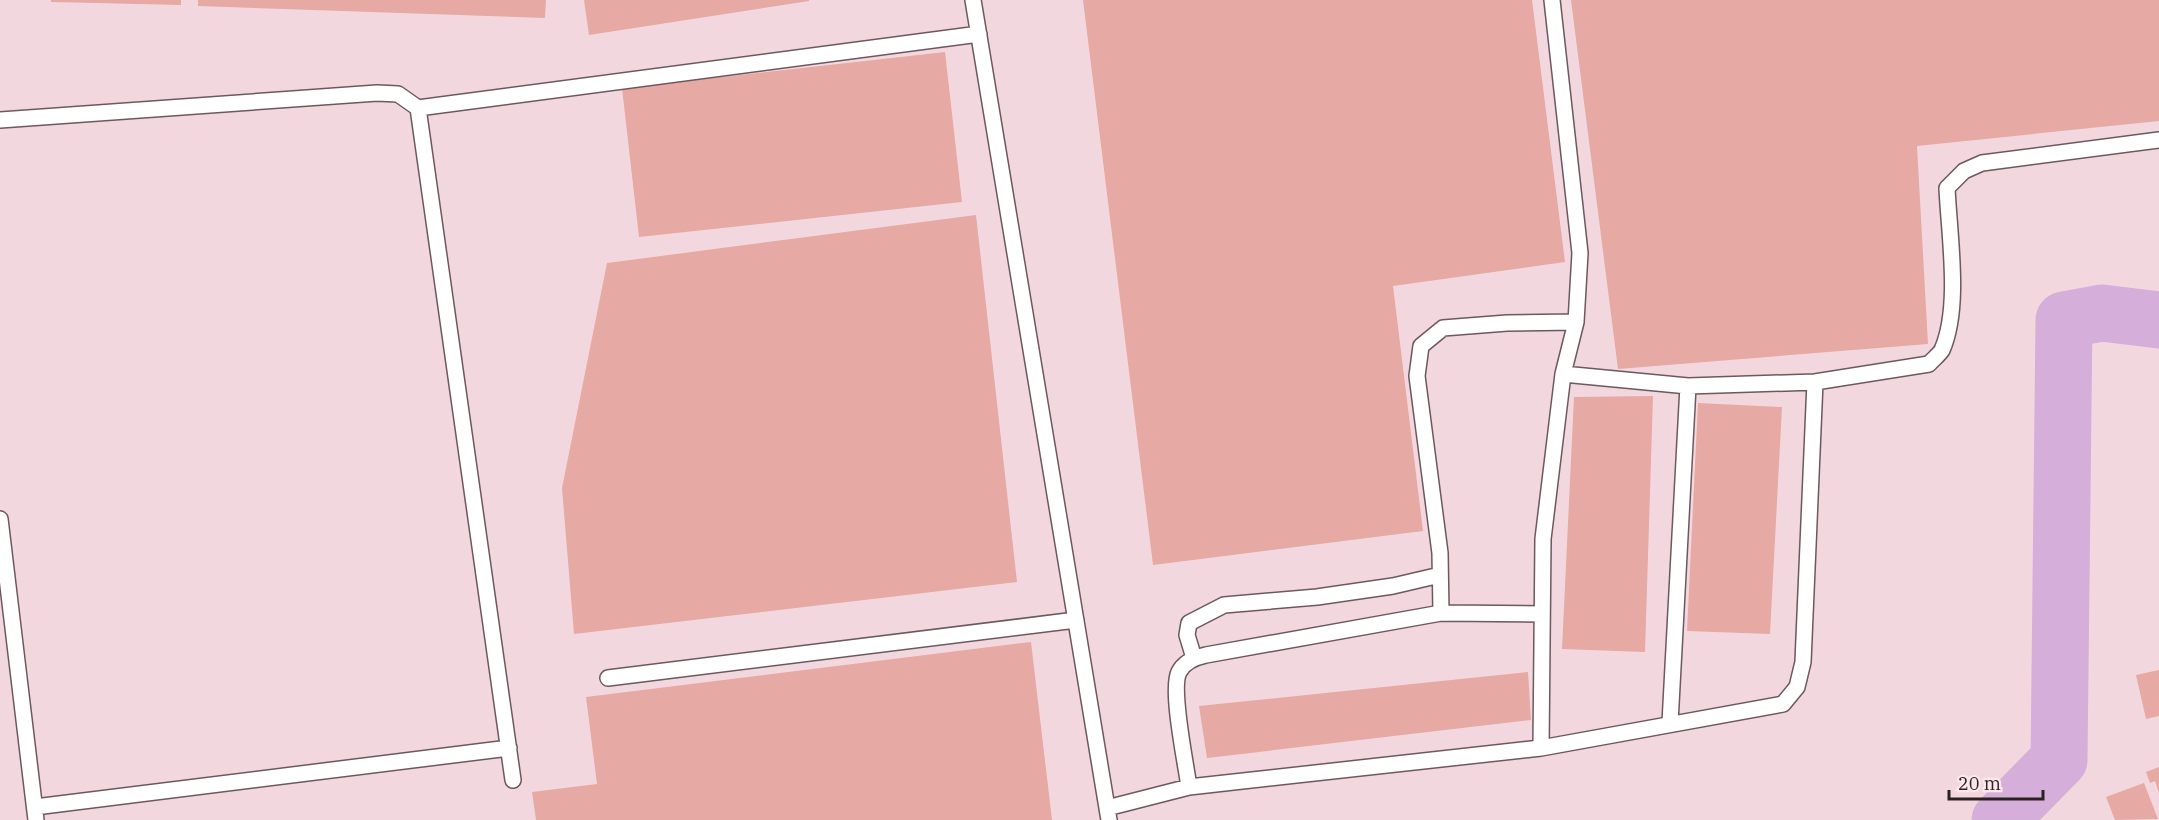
<svg xmlns="http://www.w3.org/2000/svg" width="2159" height="820" viewBox="0 0 2159 820" font-family="'IBM Plex Serif',serif">
<style>
.lines{fill:none;stroke-linecap:round;stroke-linejoin:round}
.river{stroke:#d5aeda;stroke-width:57}
.building{fill:#e6a9a4}
.service-casing{stroke:#6d585d;stroke-width:18}
.service{stroke:#fff;stroke-width:15}
</style>
<rect width="100%" height="100%" fill="#f2d8de"/>
<g class="lines">
<path class="river" d="M2000,820L2059,760L2064,320L2102,313L2159,320"/>
</g>
<path class="building" d="M51,0H181V5L51,2Z
M198,0H546L545,18L198,6Z
M584,0H809V1L589,35Z
M1083,0H1532L1565,262L1393,286L1423,531L1153,565Z
M1571,0H2159V121L1917,146L1928,344L1618,369Z
M945,52L962,202L639,237L622,88Z
M976,215L1017,582L574,634L562,488L607,263Z
M1653,396L1645,652L1562,649L1574,397Z
M1698,403L1782,407L1770,634L1687,631Z
M1031,642L1052,820H536L532,792L597,784L586,697Z
M2159,670V716L2146,719L2136,675Z
M1528,672L1531,720L1207,758L1199,706Z
M2159,767V793L2155,781L2150,783L2146,772Z
M2144,783L2158,819L2115,820L2106,797Z"/>
<g class="lines">
<g class="service-casing">
<path id="service" d="M973,0L1109,820
M418,108L979,34
M0,120L377,93L398,94L418,108L513,780
M1563,374L1688,386L1815,382L1929,364C1933,359 1939,355 1942,350C1961,307 1949,235 1947,188L1964,171L1982,163L2159,140
M0,519L36,820
M1441,613L1440,553L1417,376L1421,346L1443,328L1507,323L1576,322
M1194,658L1187,635L1189,623L1224,605L1317,597L1393,586L1440,575
M608,678L1076,620
M1670,723L1688,386
M1541,748L1543,539L1563,374L1576,322L1580,253L1552,0
M1189,787C1186,764 1170,689 1179,672C1184,662 1197,657 1206,655L1441,613L1541,614
M35,807L509,748
M1107,808L1189,787L1541,748L1783,704L1797,687L1803,662L1815,382"/>
</g>
<use href="#service" class="service"/>
</g>
<path d="M1949 790v9h94v-9" fill="none" stroke="#2a2123" stroke-width="3"/>
<text x="1958" y="790" font-size="18" fill="#2a2123" stroke="#fce7eb" stroke-width="4.5" paint-order="stroke">20 m</text>
</svg>
